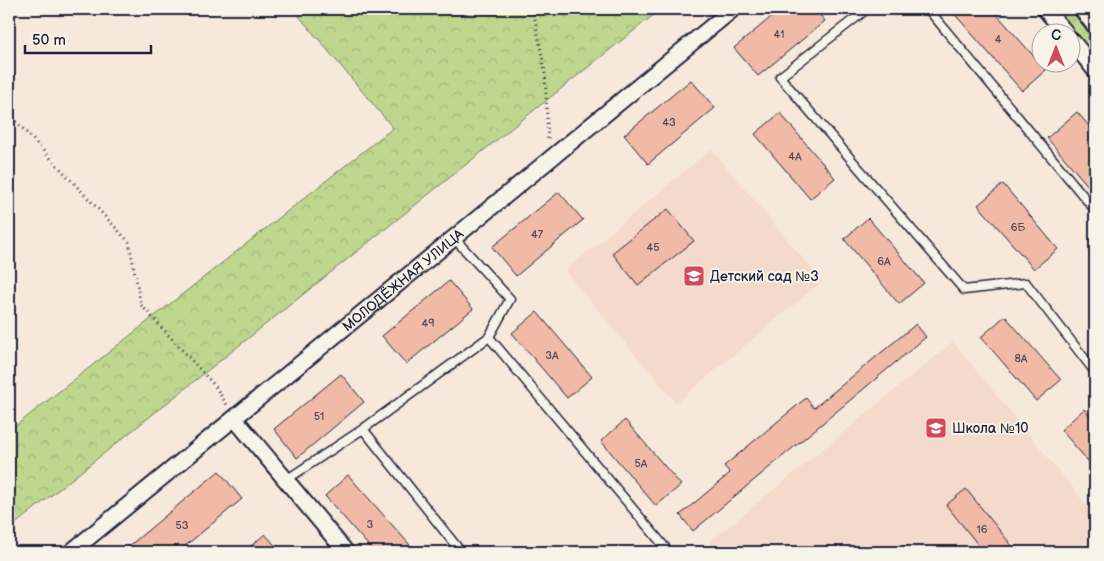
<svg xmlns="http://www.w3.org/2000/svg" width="1104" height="561" viewBox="0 0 1104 561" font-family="'Balsamiq Sans',sans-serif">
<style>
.built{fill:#f4dacb}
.grass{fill:url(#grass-tufts);stroke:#707c64}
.forest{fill:url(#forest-crowns);stroke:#707c64}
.building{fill:#f1baa6;stroke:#22223b}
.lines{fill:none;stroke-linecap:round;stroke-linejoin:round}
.service-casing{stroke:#22223b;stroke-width:11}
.pedestrian-casing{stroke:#22223b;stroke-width:15}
.minor-casing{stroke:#22223b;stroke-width:19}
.path{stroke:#22223b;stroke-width:3;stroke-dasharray:1 4;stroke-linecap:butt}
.service{stroke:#f7f3e8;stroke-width:8}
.pedestrian{stroke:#f7f3e8;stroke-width:11}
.minor{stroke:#f7f3e8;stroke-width:15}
.labels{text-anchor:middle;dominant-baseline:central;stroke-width:4;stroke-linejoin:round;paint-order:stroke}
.number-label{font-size:11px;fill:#564856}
.poi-label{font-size:14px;fill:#22223b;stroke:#f7f3e8;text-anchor:start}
.street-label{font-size:14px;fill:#22223b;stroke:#f7f3e8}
</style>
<defs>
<pattern id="grass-tufts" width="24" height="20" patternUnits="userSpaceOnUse" patternTransform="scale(1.25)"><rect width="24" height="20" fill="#bdd78e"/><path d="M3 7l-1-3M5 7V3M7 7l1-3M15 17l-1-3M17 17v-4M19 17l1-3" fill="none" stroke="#a2b87b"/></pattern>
<pattern id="forest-crowns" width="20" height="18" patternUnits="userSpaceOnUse" patternTransform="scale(1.25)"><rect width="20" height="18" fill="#bdd78e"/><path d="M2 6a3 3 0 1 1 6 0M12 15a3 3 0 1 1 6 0" fill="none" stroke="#a2b87b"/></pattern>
</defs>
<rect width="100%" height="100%" fill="#f6e8db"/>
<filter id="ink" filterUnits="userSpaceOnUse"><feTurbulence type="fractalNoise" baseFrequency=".02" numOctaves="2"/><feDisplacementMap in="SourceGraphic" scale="10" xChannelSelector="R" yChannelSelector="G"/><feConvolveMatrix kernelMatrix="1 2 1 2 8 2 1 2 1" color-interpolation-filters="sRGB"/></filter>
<g filter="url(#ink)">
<path class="built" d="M711,149L822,281L676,403L565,271Z
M953,342L1095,515V552H718L710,542Z"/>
<path class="grass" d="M1056,9H1095V56Z"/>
<path class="forest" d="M293,9H661L9,529V431L393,128Z"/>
<path class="building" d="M781,9H815L825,21L758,76L734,48Z
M950,9H992L1046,70L1022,91Z
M691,80L715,108L648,164L624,135Z
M1077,112L1095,133V194L1047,138Z
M780,113L835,178L810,199L755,134Z
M1003,184L1058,249L1034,269L978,205Z
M559,192L583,220L516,276L492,247Z
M668,209L694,241L638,285L612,253Z
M868,218L924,283L899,304L844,239Z
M449,281L473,309L406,364L382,336Z
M537,312L592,377L567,398L512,333Z
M1005,316L1061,380L1036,401L981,337Z
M916,324L926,337L693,531L680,515L730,473L724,466L806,398L814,408Z
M341,374L364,402L297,458L274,429Z
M1084,409L1095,421V469L1061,430Z
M625,420L681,485L656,506L601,441Z
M219,471L242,499L178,552H122Z
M348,475L416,552H374L325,496Z
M966,489L1017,552H984L946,505Z
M265,534L281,552H244Z"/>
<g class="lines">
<g class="service-casing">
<path id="service" d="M867,9L780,77L964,290L1026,283L1095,372
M928,9L1095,210
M454,238L510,299L489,337L669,552
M363,429L489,337
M286,480L363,429L461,552"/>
</g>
<g class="pedestrian-casing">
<path id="pedestrian" d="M1079,9L1095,29"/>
</g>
<g class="minor-casing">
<g id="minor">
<path d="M1045,9L1065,32"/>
<path d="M1072,41L1095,70"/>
<path d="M235,419L346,552"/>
<path id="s1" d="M71,552L733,9"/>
</g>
</g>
<path class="path" d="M533,9L545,72L548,141
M9,114L129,242L141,305L215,386L227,405"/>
<use href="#service" class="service"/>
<use href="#pedestrian" class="pedestrian"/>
<use href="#minor" class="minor"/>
</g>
</g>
<defs>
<g id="school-square" transform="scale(1.125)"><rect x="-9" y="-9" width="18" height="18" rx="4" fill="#d1495b" stroke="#f7f3e8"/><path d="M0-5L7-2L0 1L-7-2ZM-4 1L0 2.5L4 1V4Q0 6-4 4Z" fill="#fff"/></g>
</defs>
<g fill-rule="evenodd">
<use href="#school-square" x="694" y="276"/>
<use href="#school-square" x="936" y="428"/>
</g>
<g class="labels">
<g class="number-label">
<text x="779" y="34">41</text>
<text x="998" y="39">4</text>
<text x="669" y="122">43</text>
<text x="795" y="156">4А</text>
<text x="1018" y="227">6Б</text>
<text x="537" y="234">47</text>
<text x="653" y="247">45</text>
<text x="884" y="261">6А</text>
<text x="428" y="323">49</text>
<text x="552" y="355">3А</text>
<text x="1021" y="358">8А</text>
<text x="319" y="416">51</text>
<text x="641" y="463">5А</text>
<text x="370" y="524">3</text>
<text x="182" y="525">53</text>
<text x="982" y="529">16</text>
</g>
<g class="poi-label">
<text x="710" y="276">Детский сад №3</text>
<text x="952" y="428">Школа №10</text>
</g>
<g class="street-label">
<text stroke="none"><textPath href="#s1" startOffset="429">МОЛОДЁЖНАЯ УЛИЦА</textPath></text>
</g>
</g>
<rect width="1104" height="561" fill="none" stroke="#f7f3e8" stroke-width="30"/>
<rect x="15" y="15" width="1074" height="531" fill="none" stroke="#22223b" stroke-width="2" filter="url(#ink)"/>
<g transform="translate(1056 48)"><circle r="24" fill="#f7f3e8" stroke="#a29fa3"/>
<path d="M0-4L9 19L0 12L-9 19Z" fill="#d1495b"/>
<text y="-8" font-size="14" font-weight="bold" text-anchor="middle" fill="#22223b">С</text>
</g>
<path d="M25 45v8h126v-8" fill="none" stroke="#22223b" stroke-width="2.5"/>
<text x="32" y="45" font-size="15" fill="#22223b" stroke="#f7f3e8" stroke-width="4" paint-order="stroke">50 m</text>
</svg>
